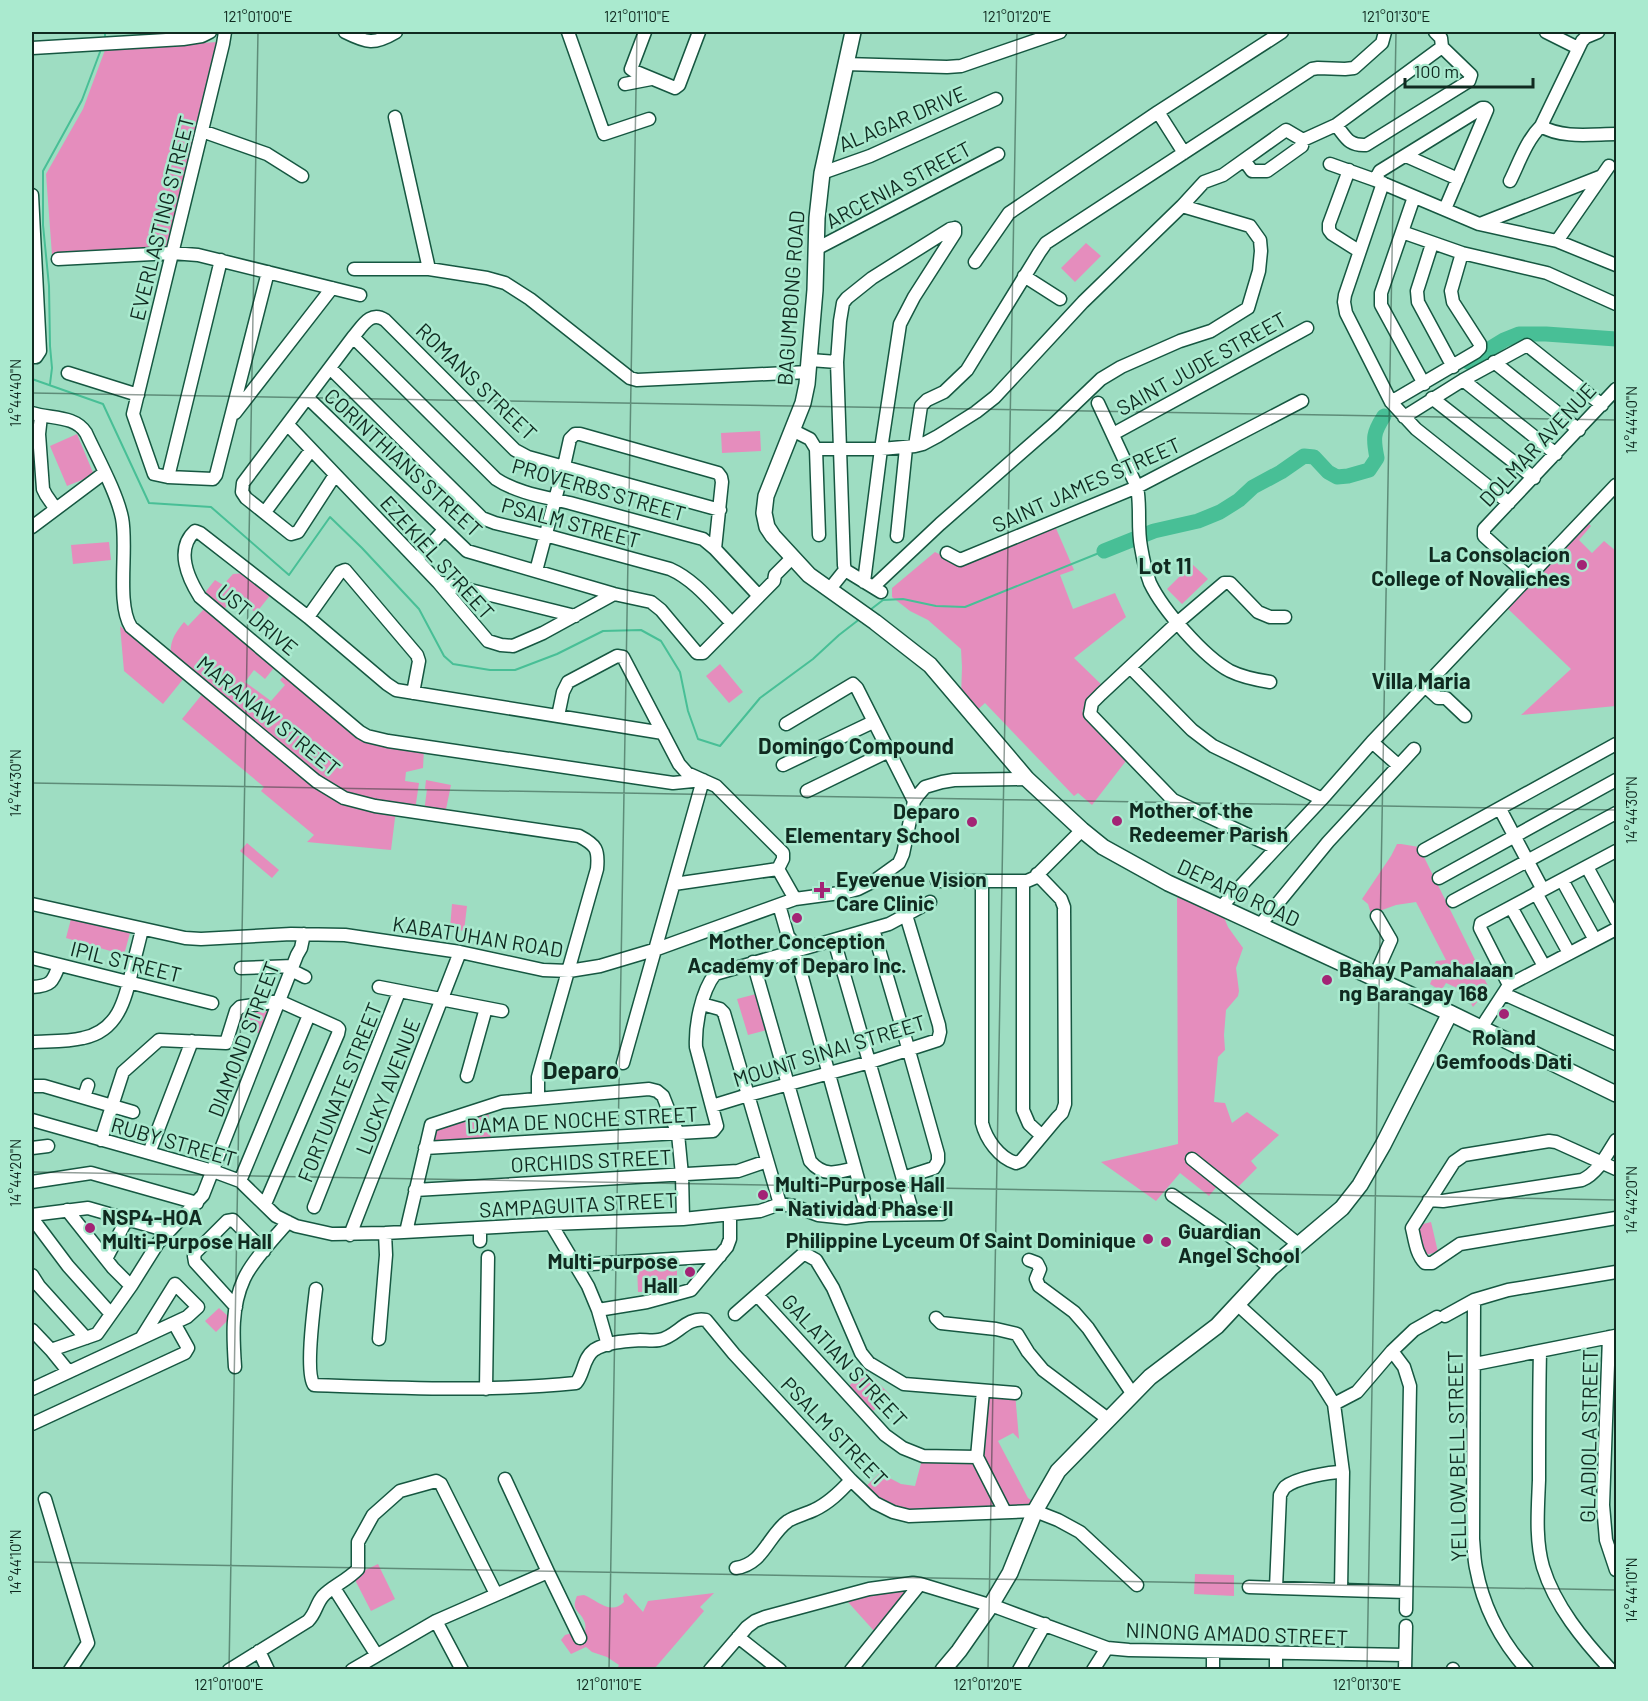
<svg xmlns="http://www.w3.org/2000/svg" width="1648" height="1701" viewBox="0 0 1648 1701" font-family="Barlow,sans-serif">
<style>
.green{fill:#e58dbd}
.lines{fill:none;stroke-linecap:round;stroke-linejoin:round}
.stream{stroke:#48bf96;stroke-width:2}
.river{stroke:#48bf96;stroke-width:15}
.minor-casing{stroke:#165741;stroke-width:15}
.major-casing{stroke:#165741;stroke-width:18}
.minor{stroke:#fff;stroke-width:12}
.major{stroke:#fff;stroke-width:15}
.ticks{fill:none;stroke:#102a20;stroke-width:1.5;stroke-opacity:0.45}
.poi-dot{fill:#a32475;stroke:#aaeacf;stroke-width:2}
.labels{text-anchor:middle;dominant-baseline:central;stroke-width:5;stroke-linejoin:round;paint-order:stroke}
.street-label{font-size:21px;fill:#102a20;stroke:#aaeacf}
.poi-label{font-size:21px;font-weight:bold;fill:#102a20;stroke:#aaeacf;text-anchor:start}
.neighbourhood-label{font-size:22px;font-weight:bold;fill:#102a20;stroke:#aaeacf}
.quarter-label{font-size:24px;font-weight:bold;fill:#102a20;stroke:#aaeacf}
.neatline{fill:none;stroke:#102a20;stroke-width:2}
.ticks-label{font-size:15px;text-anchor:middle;fill:#102a20}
</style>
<rect width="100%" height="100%" fill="#9eddc2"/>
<path class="green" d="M217,42L168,249L52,255L46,174L83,109L105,50Z
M1086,243L1101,256L1075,282L1061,268Z
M760,431L761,451L722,453L721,433Z
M77,434L94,475L67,486L50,446Z
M1587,522L1591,526L1579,540L1592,553L1604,541L1616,551V706L1521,715L1571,669L1507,608Z
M1055,526L1074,570L1060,575L1073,609L1115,593L1126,617L1074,658L1105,688L1082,711L1129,757L1092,805L1078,793L1074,796L985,703L973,714L961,697L962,667L961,649L928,620L910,611L892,597V588L935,552L959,564Z
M109,542L111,560L73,564L71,545Z
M1192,564L1208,579L1182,604L1167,589Z
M246,573L272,593L256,613L234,596L223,611L203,595L215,580L223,585L233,574Z
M206,607L277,664L265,679L254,670L245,682L271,701L285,685L280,680L287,672L353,729L424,749L423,768L406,772L405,781L419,783L415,810L345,795L316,779L171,657C169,642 175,633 184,622L188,626Z
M120,626L184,678L163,704L124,671Z
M720,664L743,692L729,703L706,676Z
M204,692L328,789L396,810L391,850L307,842L314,835L261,791L264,787L182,719Z
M426,780L451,785L445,814L424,812L427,789H425Z
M247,843L279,870L272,878L240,851Z
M1397,844H1401L1419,847L1489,988L1473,1007L1464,991L1446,983L1441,991L1430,984L1433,977L1430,975L1436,961L1446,960L1416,902L1396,905L1371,914L1368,904L1362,899L1391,856Z
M1177,892L1223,915L1228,927L1243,948L1236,968L1239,991L1238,996L1226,1010L1224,1035L1225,1050L1218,1057L1214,1102L1225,1103L1232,1123L1247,1112L1279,1135L1251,1161L1257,1168L1235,1190L1222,1180L1209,1196L1180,1173L1156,1201L1101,1162L1178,1144Z
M452,904L467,906L464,931L450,929Z
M72,915L131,929L124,955L66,938Z
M756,994L767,1030L748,1035L737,999Z
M277,1002L264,1035L232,1023L236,1011Z
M488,1108L491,1143L427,1147L432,1125Z
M1431,1222L1438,1252L1421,1256L1415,1226Z
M677,1264V1291L638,1292L637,1265Z
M219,1308L230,1318L216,1332L205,1321Z
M866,1370L890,1395L873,1411L849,1386Z
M983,1391L1015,1393L1019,1439L1013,1433L998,1441L1028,1498L1039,1505L909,1516L862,1490L880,1473L901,1484L915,1486L923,1456L977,1457Z
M378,1564L395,1599L371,1611L353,1576Z
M1195,1574L1234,1575V1596L1194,1594Z
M911,1587L875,1632L847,1601L868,1595Z
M626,1593L643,1612L648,1601L714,1593L700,1607L704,1611L655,1668L656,1669H617L619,1665L607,1657L592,1652L586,1647L571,1654L561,1640L565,1635L572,1633L584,1639C585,1633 586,1628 585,1623C581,1610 570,1612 577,1596L584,1595C597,1600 611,1616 624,1602L623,1596Z"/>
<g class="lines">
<path class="stream" d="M105,36V32
M32,379L103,404L149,503L211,507L289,575L330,517L362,548L419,609L444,656L453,664L490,670H515L557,654L603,631L641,630L661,641L680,672L688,711L698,739L720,746L760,698L813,659L839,635L861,618
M50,384L52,368L50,346L49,286L43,225V171L82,100L100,52
M870,610L883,600L903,599L936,606L965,607L1104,551"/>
<path class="river" d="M1468,362L1504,340L1519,334H1546L1616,339
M1104,551L1154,531L1198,521L1220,512L1239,500L1253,487L1281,472L1304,456L1314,457L1328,472L1337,477L1348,476L1369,470L1377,458C1373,438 1373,433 1384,416"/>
<g class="minor-casing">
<path id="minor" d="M225,32L223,44L133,414L154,474L168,477L213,479L216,475L268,272
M345,32C367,43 374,45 396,32
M568,32L604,134L649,119
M645,32L631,69L634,71L675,88L679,85L699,32
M1546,32L1578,48
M32,48L183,39L202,36L210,32
M845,64L947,67L961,66L1060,32
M625,84L651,79
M1158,112L1184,153
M395,117L429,269
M1336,125C1346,137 1348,146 1366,145L1469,81L1471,75L1442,47L1441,38L1435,32
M1541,126C1562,139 1593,134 1616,134
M202,131L267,154L302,176
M1406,156L1458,179
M1244,160L1252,171H1267L1302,146L1303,140
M1330,164L1375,180L1479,224L1557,241L1616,265
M1349,170L1329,224V230L1332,234L1359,251
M822,173L870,156L996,99
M1375,180L1380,171L1482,108H1485L1487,110L1445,209
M1510,181C1519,163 1526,141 1541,126L1582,41L1586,37L1598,32
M1383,183L1345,295L1344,302L1346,313L1391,402L1416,429L1509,503
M32,195L40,351L36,357H32
M1414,197L1381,293V305L1424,384
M1480,224L1602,176
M1402,232L1462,253L1547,273L1616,304
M1557,241L1609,166
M1432,244L1417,291L1418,302L1453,367
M816,249L998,154
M58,259L172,253L198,255L360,295
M975,262L1009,213L1158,112L1282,32
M354,269H429L487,278L505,283L530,299L630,378L637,380L809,372
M1024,276L1060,299
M353,337L496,479C517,493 545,497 570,503C614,515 659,527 703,539L715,549L759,596
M810,360L837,362
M1494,362L1579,430
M330,368L482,518L495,523L545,535L670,569C695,580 713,604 732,623
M68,373L138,395
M1463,380L1556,454
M308,398L467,551L614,594L651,602L661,610L697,653H703L774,581L775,575L792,558
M1432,398L1534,478
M1391,402L1476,352L1480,348V344L1453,302L1451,291L1462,253
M1098,403L1137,487C1141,507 1137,527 1141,547C1143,559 1146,572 1150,583C1163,610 1204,657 1230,671C1242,677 1257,680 1270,682
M32,413C50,419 75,415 86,433C97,457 117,493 122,518C128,548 116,603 131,627L316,781L344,798L375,806L579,836C596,845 599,849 597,869L538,1077V1098
M235,413L332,288
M41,416L39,434L43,489L46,495L55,508
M1404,417L1463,380L1527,345L1602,405
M288,425L438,582L488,641L501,645L513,646L543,633L614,594
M792,430L810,439L816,449L819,535
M1113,434L1307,328
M915,446L921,406L927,400L944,392L967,370L1039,253L1046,243L1312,69L1318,68L1345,69L1354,68L1382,43L1385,32
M816,449H881L915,446L923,444L938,436L976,412L995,397L1083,302L1182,206L1204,182L1223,175L1286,130L1303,140L1336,125L1442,47
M335,475L298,532L291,534L246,498L242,492L243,483L353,337C362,327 370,310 385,320L515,450L528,457L720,510
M168,477L221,260
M265,512L311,450
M32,527L104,473
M897,536L906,448
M947,553L960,560L1137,487L1302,401
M417,559L444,530
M536,571L564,466L570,439L575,434H580L718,473L721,477L722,482L715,549
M1529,577L1484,536V529L1616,389
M438,582L575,616
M864,582L881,449L900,324L914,297L955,233V228
M873,587L940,524L1054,424L1101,379L1121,367L1180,341L1211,331L1248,308L1259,271L1261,251L1260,240L1250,226L1182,206
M829,590L845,570
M881,592L845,570L844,565L837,362L840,321L843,303L847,298L872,278L950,229L955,228
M308,617L340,572L345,570L417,655L419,661L413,693
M1130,667L1192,730L1213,746L1322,799
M1425,686L1438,698H1446L1465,716
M558,716L563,692L568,682L617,656L623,657L679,764L687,773L716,786L783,853V859L778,869
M786,724L853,684L857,688L914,801
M663,733L396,690L387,684L308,617L200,533L195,531C175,549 188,578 200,597L360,732L367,736L388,741L673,783L703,780
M1372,742L1398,765
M783,765L873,722
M807,791L889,751
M1500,809L1543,890
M1276,848L1173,800L1090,714L1092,703L1101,694L1177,623L1224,583H1230L1258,612L1270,617H1285
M1424,850L1616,744
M1587,867L1616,920
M778,869L795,899
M1439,878L1616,780
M1562,880L1595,940
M937,881H1027L1034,878L1082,830
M982,882V1123C986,1139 999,1158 1016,1163L1021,1161L1057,1118L1062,1113L1065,1104L1064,907L1061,899L1037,874
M1023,882V1110L1029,1124L1042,1136
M674,884L778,869
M1536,893L1569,953
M1453,901L1616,813
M32,904L185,938L201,939L291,934L345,935L460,952L543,970L569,971L600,966L657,949L795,899L847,892L858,889L874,881L899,863L903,854L914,801L919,794L925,787L942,782L954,780L1027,779
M779,905L788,936L792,941L868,1215
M1221,907L1322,799L1372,742L1444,666L1616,485
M1511,907L1544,966
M1260,925L1328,842L1414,749
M873,929L909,1051L938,1154V1161L934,1168L903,1178
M834,940L913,1214
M32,958L212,1003
M753,962L810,1161C823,1177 837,1173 855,1168
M241,968L293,966
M291,970L305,977
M1374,978L1391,940L1377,916
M1509,985L1480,928L1481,923L1616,851
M32,987C51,986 53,982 59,965
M379,987L502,1011
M1504,994L1616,1044
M1481,1028L1509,985L1616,929
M32,1042C48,1041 67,1042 83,1038C118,1031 125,1000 132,970C135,956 139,943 142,929
M623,1063L703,780
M467,1076L486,1008
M32,1086H44L133,1112
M84,1097L88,1085
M712,1106L748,1095L870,1062L938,1040L940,1032L939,1025L906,915
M32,1120L213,1171L240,1181L276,1216L296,1226L332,1234L385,1233L551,1224L683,1219L760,1211L780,1204L724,1013L720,1009L702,1004
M101,1140L123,1072L159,1040L226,1043L236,1011L240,1007L279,1001L337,1027L339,1029L338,1034L265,1204
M32,1148L48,1146
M425,1148L713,1131L717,1126L696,1047C695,1026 701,992 715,974L889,924L930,902
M149,1153L192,1041
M1192,1159L1298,1244
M1616,1169L1556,1142L1549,1141L1464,1155L1454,1162L1412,1228C1415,1240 1416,1254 1425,1263H1432L1460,1244L1616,1218
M240,1181L309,1015
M32,1182L91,1173L197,1203
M415,1190L738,1171L767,1161
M1172,1195L1221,1229L1271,1268
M1429,1200L1443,1201L1582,1180C1598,1173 1607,1154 1616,1140
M780,1204L794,1206L818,1215L846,1218L868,1215L942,1214
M314,1207L399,992
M67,1210L113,1268L131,1286
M32,1215L88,1208L168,1231
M32,1218L68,1266L111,1314
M551,1224L588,1286L598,1310L608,1345
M406,1232L431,1125L502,1102L649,1089L657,1091L663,1096L678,1134L682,1175L683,1219
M350,1235L460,952
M480,1241V1228
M106,1259L127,1219
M1029,1260L1037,1263L1040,1269L1036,1279L1039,1286L1074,1312L1088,1328L1132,1393
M576,1265L720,1256
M32,1275L39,1286L86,1338
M316,1289C314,1306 305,1373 314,1385C402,1388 488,1392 576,1383C584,1374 583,1358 594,1350C606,1342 626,1341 640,1340C646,1340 653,1341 659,1340C677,1337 686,1316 706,1320L734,1354L851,1480L875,1503L893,1512L909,1516L1035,1511L1058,1520L1080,1532L1137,1585
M757,1295L885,1435L903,1448L923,1456L977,1457
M1474,1300L1473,1539C1474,1549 1474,1559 1476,1568C1483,1606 1501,1641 1527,1670
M1237,1304L1317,1377L1334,1404L1343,1472L1341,1590
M236,1307L195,1262L194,1256L196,1252L227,1221L233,1220L264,1251
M598,1310L647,1302L691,1290L727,1247L730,1239V1215
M735,1314L802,1255H807L816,1260L833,1288L861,1353L869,1363L904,1384L1015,1393
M1445,1316L1474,1300L1508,1290L1616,1272
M936,1318L941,1323L996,1329L1017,1334L1028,1352L1043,1370L1108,1419
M32,1330L51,1350L68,1371
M1609,1337L1603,1505L1606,1540L1616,1570
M379,1339L386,1255L385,1233
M51,1350L97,1334L131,1286L158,1243L203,1195L297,955L301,948L304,934
M1392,1351L1404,1367L1410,1386L1406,1610
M1540,1351C1539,1394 1539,1437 1539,1480C1538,1508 1535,1539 1543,1567C1555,1606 1583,1640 1611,1670
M1475,1364L1615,1336
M235,1367C233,1337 231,1307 244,1279C252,1261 275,1237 288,1222
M32,1389L187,1317L198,1307L175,1284L142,1337
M486,1389L488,1257
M983,1391L977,1457L1005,1512
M1334,1404L1357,1392L1392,1351L1414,1330L1437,1317
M32,1424L185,1353L188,1348L174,1323
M505,1479L548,1572L580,1638
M45,1499L88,1643L70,1670
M736,1568C764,1564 768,1535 788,1521C796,1516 806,1514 814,1510C829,1503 840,1492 851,1480
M1249,1587L1406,1592
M334,1588L376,1654
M1276,1588L1280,1495C1282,1492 1283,1489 1285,1487C1296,1478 1329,1472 1343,1472
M436,1621L462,1670
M738,1637L780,1670
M259,1651L268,1670
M1213,1652V1670
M1453,1669V1670
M229,1670L308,1621C316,1613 316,1604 323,1596C331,1587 348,1580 358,1569V1542L373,1515L400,1491L436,1481L441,1484L496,1594
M352,1670L436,1621L548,1572
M710,1670L747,1627L755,1621L765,1617L869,1589L913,1583L920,1584L999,1608L1107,1648L1129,1650L1405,1655
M851,1670L920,1584
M1019,1670L1045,1624
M1093,1670L1107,1648
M1276,1670V1654
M1405,1670L1406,1626"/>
</g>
<g class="major-casing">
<path id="major" d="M853,32L822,173L817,218L815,290L807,384L803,403L766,496L764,513L767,527L773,536L809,575L875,622L930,665L1027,779L1082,830L1103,847L1168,883L1450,1013L1616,1094
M943,1670L959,1651L991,1605L1010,1573L1035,1511L1058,1471L1150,1377L1217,1326L1271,1268L1342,1208L1360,1185L1383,1145L1450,1013"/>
</g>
<use href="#minor" class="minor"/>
<use href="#major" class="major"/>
</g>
<path class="ticks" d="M32,393L1616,420M32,783L1616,810M32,1172L1616,1200M32,1562L1616,1590M229,1670L258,32M609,1670L637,32M988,1670L1017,32M1367,1670L1396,32"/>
<g class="poi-dot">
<circle cx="1582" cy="565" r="6"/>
<circle cx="1117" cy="821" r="6"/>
<circle cx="972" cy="822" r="6"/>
<path d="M819 881h6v6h6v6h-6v6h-6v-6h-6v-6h6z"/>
<circle cx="797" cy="918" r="6"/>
<circle cx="1327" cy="980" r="6"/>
<circle cx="1504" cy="1014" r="6"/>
<circle cx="763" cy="1195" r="6"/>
<circle cx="90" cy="1228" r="6"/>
<circle cx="1148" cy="1239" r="6"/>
<circle cx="1166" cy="1242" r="6"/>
<circle cx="690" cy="1272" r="6"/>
</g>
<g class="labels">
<g class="street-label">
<text transform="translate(902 118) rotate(-23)">ALAGAR DRIVE</text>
<text transform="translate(898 184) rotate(-28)">ARCENIA STREET</text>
<text transform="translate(161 218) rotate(-76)">EVERLASTING STREET</text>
<text transform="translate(790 298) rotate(-86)">BAGUMBONG ROAD</text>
<text transform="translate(1201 363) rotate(-29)">SAINT JUDE STREET</text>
<text transform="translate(477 381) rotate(44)">ROMANS STREET</text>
<text transform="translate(1537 444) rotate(-47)">DOLMAR AVENUE</text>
<text transform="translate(404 462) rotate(43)">CORINTHIANS STREET</text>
<text transform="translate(1086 484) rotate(-24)">SAINT JAMES STREET</text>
<text transform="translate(599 489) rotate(16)">PROVERBS STREET</text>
<text transform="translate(571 522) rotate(15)">PSALM STREET</text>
<text transform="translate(438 557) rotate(48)">EZEKIEL STREET</text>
<text transform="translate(258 619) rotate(40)">UST DRIVE</text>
<text transform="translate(269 715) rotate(39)">MARANAW STREET</text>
<text transform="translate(1239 892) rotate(25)">DEPARO ROAD</text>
<text transform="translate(478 936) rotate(9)">KABATUHAN ROAD</text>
<text transform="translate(126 961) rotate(14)">IPIL STREET</text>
<text transform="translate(243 1039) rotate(-69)">DIAMOND STREET</text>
<text transform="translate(829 1050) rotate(-17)">MOUNT SINAI STREET</text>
<text transform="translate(387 1086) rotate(-69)">LUCKY AVENUE</text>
<text transform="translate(339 1092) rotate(-68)">FORTUNATE STREET</text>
<text transform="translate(582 1119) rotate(-3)">DAMA DE NOCHE STREET</text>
<text transform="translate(174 1141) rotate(16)">RUBY STREET</text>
<text transform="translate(591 1160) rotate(-3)">ORCHIDS STREET</text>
<text transform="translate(578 1204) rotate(-3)">SAMPAGUITA STREET</text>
<text transform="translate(845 1360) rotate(47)">GALATIAN STREET</text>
<text transform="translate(835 1431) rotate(46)">PSALM STREET</text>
<text transform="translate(1588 1436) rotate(-89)">GLADIOLA STREET</text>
<text transform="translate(1456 1456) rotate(-91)">YELLOW BELL STREET</text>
<text transform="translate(1237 1633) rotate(2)">NINONG AMADO STREET</text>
</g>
<g class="poi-label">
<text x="1570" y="553" text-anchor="end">La Consolacion<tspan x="1570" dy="24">College of Novaliches</tspan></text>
<text x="1129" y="809">Mother of the<tspan x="1129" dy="24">Redeemer Parish</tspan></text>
<text x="960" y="810" text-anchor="end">Deparo<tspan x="960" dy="24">Elementary School</tspan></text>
<text x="836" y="878">Eyevenue Vision<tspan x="836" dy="24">Care Clinic</tspan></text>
<text x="797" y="940" text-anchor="middle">Mother Conception<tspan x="797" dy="24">Academy of Deparo Inc.</tspan></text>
<text x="1339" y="968">Bahay Pamahalaan<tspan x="1339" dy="24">ng Barangay 168</tspan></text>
<text x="1504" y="1036" text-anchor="middle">Roland<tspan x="1504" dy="24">Gemfoods Dati</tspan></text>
<text x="775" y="1183">Multi-Purpose Hall<tspan x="775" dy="24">- Natividad Phase II</tspan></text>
<text x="102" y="1216">NSP4-HOA<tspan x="102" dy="24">Multi-Purpose Hall</tspan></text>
<text x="1178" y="1230">Guardian<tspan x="1178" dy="24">Angel School</tspan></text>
<text x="1136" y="1239" text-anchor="end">Philippine Lyceum Of Saint Dominique</text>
<text x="678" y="1260" text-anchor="end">Multi-purpose<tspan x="678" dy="24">Hall</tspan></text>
</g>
<g class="neighbourhood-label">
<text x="1165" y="565">Lot 11</text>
<text x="1421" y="680">Villa Maria</text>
<text x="856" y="745">Domingo Compound</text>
</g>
<g class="quarter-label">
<text x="581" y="1069">Deparo</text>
</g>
</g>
<rect width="1648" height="1701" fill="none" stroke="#aaeacf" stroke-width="66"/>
<path d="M1405 78v9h128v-9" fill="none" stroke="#102a20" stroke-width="3"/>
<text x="1414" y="78" font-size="18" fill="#102a20" stroke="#aaeacf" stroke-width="4.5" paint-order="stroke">100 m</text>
<rect x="33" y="33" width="1582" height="1635" class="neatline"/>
<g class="ticks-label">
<text x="258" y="22">121°01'00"E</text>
<text x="637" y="22">121°01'10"E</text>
<text x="1017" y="22">121°01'20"E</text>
<text x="1396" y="22">121°01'30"E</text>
<text transform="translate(16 393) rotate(-90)" y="5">14°44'40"N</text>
<text transform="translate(1632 420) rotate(-90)" y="5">14°44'40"N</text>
<text transform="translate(16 783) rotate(-90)" y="5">14°44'30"N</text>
<text transform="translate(1632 810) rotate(-90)" y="5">14°44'30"N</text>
<text transform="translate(16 1173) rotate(-90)" y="5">14°44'20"N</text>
<text transform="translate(1632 1200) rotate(-90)" y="5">14°44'20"N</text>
<text transform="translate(16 1562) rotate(-90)" y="5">14°44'10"N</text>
<text transform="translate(1632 1590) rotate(-90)" y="5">14°44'10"N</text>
<text x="229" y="1690">121°01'00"E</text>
<text x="609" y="1690">121°01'10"E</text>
<text x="988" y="1690">121°01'20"E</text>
<text x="1367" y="1690">121°01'30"E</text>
</g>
</svg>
